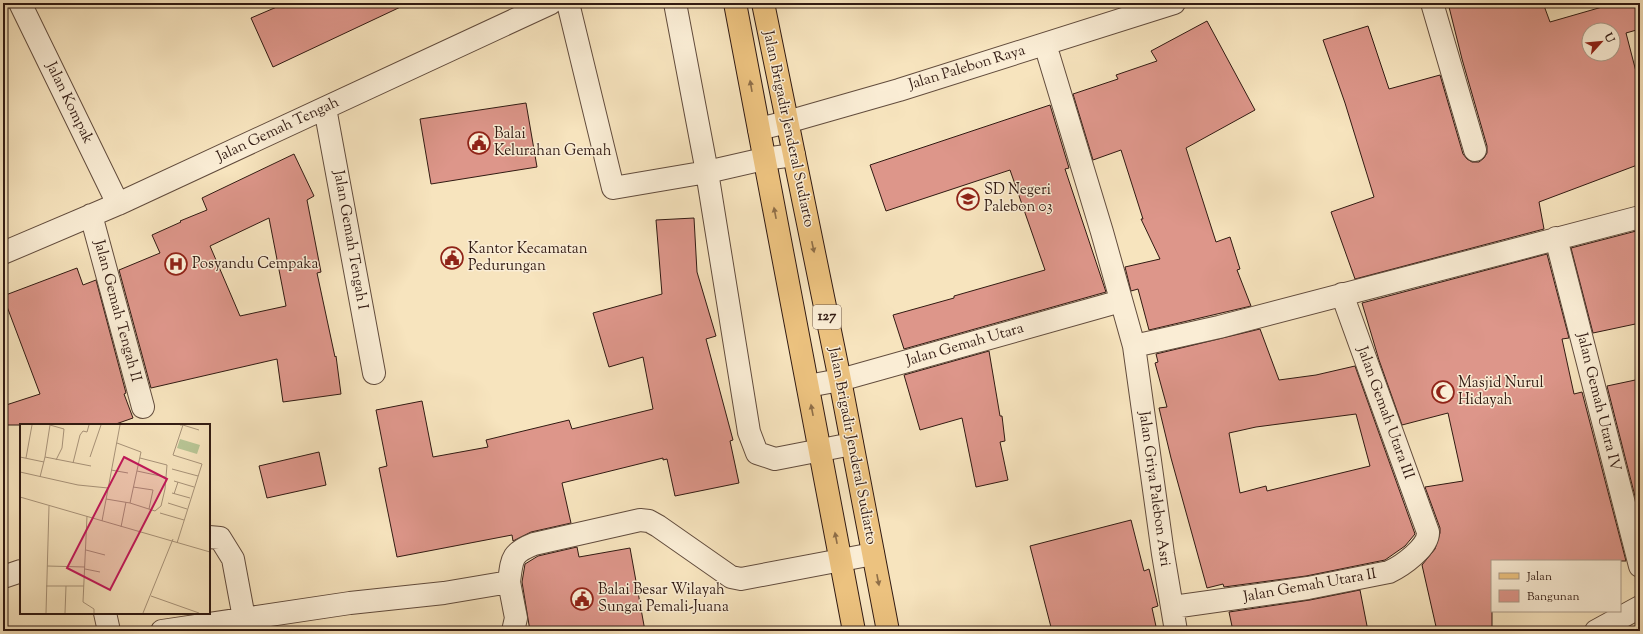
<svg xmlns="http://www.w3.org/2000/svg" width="1643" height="634" viewBox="0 0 1643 634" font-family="'Sorts Mill Goudy',serif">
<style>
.building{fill:#dd968a;stroke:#311a12;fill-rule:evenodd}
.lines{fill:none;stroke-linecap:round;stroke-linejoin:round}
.minor-casing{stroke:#624c3d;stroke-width:24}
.major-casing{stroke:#311a12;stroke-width:24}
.minor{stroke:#faedd5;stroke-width:22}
.major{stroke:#ecc27f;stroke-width:22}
.oneway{fill:#8e6e48}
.labels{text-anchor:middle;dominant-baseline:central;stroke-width:3;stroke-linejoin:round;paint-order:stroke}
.shield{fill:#faedd5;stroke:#6d594c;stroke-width:1}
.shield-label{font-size:14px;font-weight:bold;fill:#311a12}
.street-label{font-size:15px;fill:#311a12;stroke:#faedd5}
.poi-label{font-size:15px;fill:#311a12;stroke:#faedd5;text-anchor:start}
.inset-road{fill:none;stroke:#a89379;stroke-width:1}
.view{fill:#c2185b;fill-opacity:0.15;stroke:#c2185b;stroke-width:2}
.inset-edge{fill:none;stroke:#311a12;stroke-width:2}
</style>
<rect width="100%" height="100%" fill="#f7e4be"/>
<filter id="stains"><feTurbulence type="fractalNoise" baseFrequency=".005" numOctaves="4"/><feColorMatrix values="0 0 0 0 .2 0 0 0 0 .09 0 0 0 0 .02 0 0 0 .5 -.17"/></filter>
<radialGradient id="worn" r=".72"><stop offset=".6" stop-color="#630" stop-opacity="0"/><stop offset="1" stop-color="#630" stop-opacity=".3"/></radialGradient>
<path class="building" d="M286,3H409L273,67L251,18Z
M1448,3H1543L1550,22L1616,3H1640V29L1626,33L1640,87V164L1539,202L1544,229L1355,279L1331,212L1374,197L1345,103L1323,40L1368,26L1389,89L1440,75L1463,154L1467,159L1472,162H1479L1484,158L1487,153V146L1462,59ZM1589,30H1613V54H1589Z
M1207,21L1255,110L1186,148L1216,242L1230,237L1240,269L1237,270L1251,306L1149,330L1138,289L1131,291L1125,267L1160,259L1141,219H1143L1121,150L1093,160L1073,94L1118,79L1116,75L1157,61L1151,51Z
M526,103L537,167L431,184L420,119Z
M1050,105L1069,168L1065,169L1106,292L904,349L893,315L954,298V296L1045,270L1010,170L886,211L870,165Z
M294,154L314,196L307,200L321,272L317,273L335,357L336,356L341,394L283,402L277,359L151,388L119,270L160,253L152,235L181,222L180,221L207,210L202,198ZM269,218L286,306L240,316L210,246Z
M694,218L697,272L716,336L706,339L733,440L730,441L739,483L675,496L667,459L663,460V458L562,483L571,523L531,532L513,541L512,535L397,557L379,468L387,466L376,410L422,401L433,457L488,447L486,440L569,420L572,429L653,409L643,357L609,367L593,313L662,294L656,220Z
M1640,230V323L1593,333L1571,248Z
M1547,254L1569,338L1562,339L1574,394L1582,392L1626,561H1492V631H1437L1422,565L1435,549L1440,533V528L1425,487L1463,481L1448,413L1402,425L1379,360L1362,303Z
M77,268L83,285L96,280L126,393L124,394L133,418L113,425H3V406L40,394L3,296Z
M1260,329L1279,380L1316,375L1355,366L1415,534L1405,546L1385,560L1306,576L1224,587L1223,584L1207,588L1171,458L1159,408L1167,407L1155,363L1158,362L1156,354ZM1356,414L1370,466L1267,491L1266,486L1240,493L1229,433L1256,427Z
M989,351L1000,416H1002L1005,441L1000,442L1008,480L976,487L962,418L920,430L904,375Z
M1640,379V516L1607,386Z
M319,452L326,485L267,498L259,466Z
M1131,520L1144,571L1149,569L1158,606L1152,608L1157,631H1052L1030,546Z
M577,547L579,557L630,548L645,631H530L522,582L525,564L538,556Z
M1360,590L1368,631H1233L1229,612L1310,600Z"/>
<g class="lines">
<g class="minor-casing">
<path id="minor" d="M20,3L118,204
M568,3L613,188L707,172L764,159L794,155
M675,3L707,172L749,432L757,453L775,459L852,444
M1432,3L1475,150
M1045,44L1102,232L1134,346L1219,327L1640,217
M325,108L374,373
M759,129L787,122L899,90L1174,3
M91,215L143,407
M1556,238L1640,566
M3,253L118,204L551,3
M1134,346L1163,554L1176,631
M808,386L840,380L1121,301
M209,537L220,538L233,559L244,618
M3,577L21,571
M509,582L516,618L513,631
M1173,607L1308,588L1389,572C1402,566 1429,547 1428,532L1342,294
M105,613L109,631
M162,631L350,603L444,593L509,582C512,559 511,553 534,544L640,520L649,521L658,526L731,577L741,579L873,554
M1596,631L1640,607"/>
</g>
<g class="major-casing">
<path id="major" d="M735,3L854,631
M763,3L840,380L888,631"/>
</g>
<use href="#minor" class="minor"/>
<use href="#major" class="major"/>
</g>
<defs><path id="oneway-solid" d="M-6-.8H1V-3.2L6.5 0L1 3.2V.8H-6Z"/></defs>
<g class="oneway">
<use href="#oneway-solid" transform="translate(751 86) rotate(-100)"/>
<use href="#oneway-solid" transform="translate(775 213) rotate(-101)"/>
<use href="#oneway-solid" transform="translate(813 247) rotate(78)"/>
<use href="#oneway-solid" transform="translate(812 410) rotate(-101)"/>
<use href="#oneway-solid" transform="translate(836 538) rotate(-101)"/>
<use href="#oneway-solid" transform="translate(878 580) rotate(79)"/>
</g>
<defs>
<g id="civic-ring" transform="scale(1.15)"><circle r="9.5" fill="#faedd5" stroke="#8f2418" stroke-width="1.5"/><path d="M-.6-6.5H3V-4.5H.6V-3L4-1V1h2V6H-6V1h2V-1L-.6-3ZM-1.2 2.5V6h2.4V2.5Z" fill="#8f2418"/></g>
<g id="school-ring" transform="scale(1.15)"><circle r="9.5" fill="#faedd5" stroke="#8f2418" stroke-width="1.5"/><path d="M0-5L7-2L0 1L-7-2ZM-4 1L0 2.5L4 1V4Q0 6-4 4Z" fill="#8f2418"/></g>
<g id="hospital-ring" transform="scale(1.15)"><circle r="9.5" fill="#faedd5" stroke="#8f2418" stroke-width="1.5"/><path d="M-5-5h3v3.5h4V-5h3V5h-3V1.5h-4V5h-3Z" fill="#8f2418"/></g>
<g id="mosque-ring" transform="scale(1.15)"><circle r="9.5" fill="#faedd5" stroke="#8f2418" stroke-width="1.5"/><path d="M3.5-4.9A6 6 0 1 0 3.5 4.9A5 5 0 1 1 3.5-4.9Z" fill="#8f2418"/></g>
</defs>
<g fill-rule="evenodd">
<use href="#civic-ring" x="479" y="143"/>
<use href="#school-ring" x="968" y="199"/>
<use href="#civic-ring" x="452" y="258"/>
<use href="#hospital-ring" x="176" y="264"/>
<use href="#mosque-ring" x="1443" y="392"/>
<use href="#civic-ring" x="582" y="599"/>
</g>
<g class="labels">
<rect class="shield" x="813" y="305" width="28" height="24" rx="3"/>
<g class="shield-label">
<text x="827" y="317">127</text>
</g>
<g class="street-label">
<text transform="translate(967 68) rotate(-17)">Jalan Palebon Raya</text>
<text transform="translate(69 103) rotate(64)">Jalan Kompak</text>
<text transform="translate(788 129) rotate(78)">Jalan Brigadir Jenderal Sudiarto</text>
<text transform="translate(278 130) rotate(-25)">Jalan Gemah Tengah</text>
<text transform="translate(350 240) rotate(80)">Jalan Gemah Tengah I</text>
<text transform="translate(117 311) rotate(75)">Jalan Gemah Tengah II</text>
<text transform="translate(965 345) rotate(-16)">Jalan Gemah Utara</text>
<text transform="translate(1598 402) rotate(76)">Jalan Gemah Utara IV</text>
<text transform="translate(1385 413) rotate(70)">Jalan Gemah Utara III</text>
<text transform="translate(852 446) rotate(79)">Jalan Brigadir Jenderal Sudiarto</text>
<text transform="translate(1154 489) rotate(82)">Jalan Griya Palebon Asri</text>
<text transform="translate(1310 586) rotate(-10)">Jalan Gemah Utara II</text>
</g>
<g class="poi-label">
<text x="494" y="134">Balai<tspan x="494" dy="17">Kelurahan Gemah</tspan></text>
<text x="984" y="190">SD Negeri<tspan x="984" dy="17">Palebon 03</tspan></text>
<text x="468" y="249">Kantor Kecamatan<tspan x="468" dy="17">Pedurungan</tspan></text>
<text x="192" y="264">Posyandu Cempaka</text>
<text x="1458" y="383">Masjid Nurul<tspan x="1458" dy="17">Hidayah</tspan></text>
<text x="598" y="590">Balai Besar Wilayah<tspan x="598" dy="17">Sungai Pemali-Juana</tspan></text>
</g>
</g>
<g transform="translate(20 424)">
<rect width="190" height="190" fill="#f7e4be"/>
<path d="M160,15L180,21L177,30L157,24Z" fill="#b8c595"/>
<path class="inset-road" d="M30,1L44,5L42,24L36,36M163,1L179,6M0,33L24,38M25,33L30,1M70,33L81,1M6,34L12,1M53,39L60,11L63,7L67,8L69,1M152,45L178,52M91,46L108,49M117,47L145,53M0,48L58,61L88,64M20,53L25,33L71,42M154,57L174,63M113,63L133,66L129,85M152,69L170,74M154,70L158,58M0,73L190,128M86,75L110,79L121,28L97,19M110,79L135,87L141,82L145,65L147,41L120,34M148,79L167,85M140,89L164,96M67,92L63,178L74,185V189M82,97L100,1M101,103L106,78M157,119L182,40L153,31L163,1H160M66,126L85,131M27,142L65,143M65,145L80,148M26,162H64M131,172L179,189M26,189L29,82M45,189L46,162M123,189L153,115"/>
<path class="view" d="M104,33L147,55L90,166L47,144Z"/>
<rect width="190" height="190" class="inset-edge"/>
</g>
<rect width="1643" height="634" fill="none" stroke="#f7e4be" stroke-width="16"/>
<rect x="4" y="4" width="1635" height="626" fill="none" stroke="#311a12" stroke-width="2"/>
<rect x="8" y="8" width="1627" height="618" fill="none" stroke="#311a12"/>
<rect x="1491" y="560" width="130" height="52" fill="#faedd5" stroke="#aa9987"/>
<rect x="1499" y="573" width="20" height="6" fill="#ecc27f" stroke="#aa9987"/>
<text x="1527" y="580" font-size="12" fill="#311a12">Jalan</text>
<rect x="1499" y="590" width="20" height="12" fill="#dd968a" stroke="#aa9987"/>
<text x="1527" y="600" font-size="12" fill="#311a12">Bangunan</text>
<g transform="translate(1601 42) rotate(63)"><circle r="19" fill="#faedd5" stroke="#aa9987"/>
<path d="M0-3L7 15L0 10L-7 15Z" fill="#8f2418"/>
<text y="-6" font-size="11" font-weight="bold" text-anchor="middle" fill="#311a12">U</text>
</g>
<rect width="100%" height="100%" filter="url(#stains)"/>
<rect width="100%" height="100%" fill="url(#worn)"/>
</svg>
